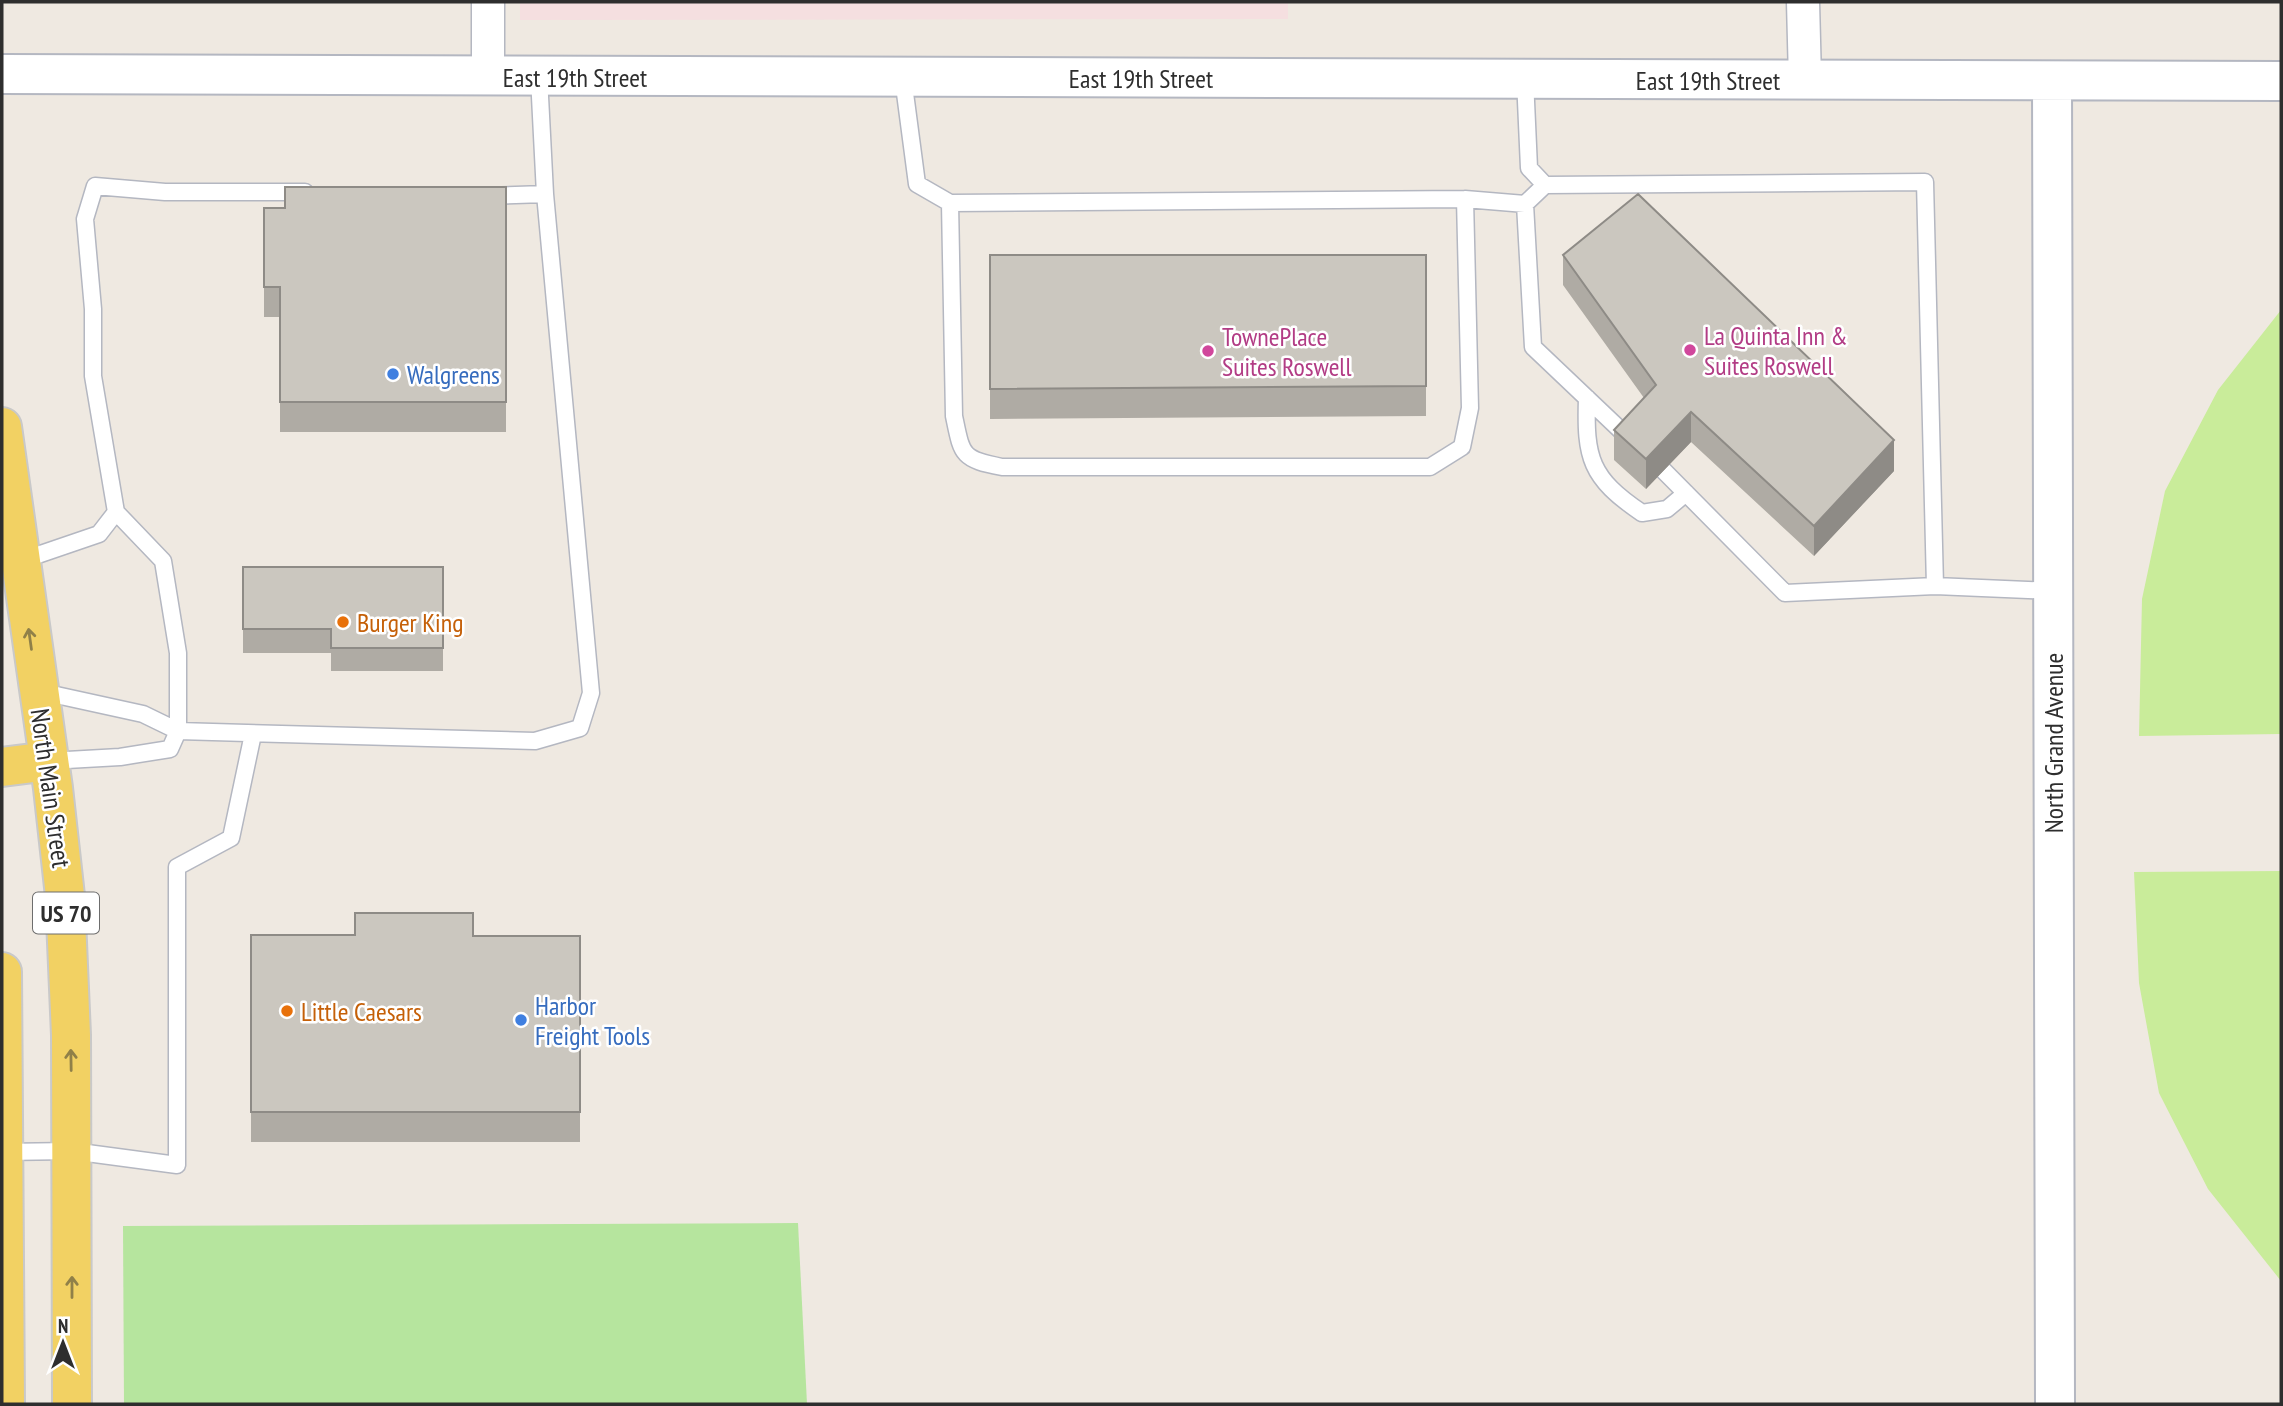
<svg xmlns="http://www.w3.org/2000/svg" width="2283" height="1406" viewBox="0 0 2283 1406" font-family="'PT Sans Narrow',sans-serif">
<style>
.medical{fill:#f5dfe0}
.green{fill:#b6e59e}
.pitch{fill:#c9ec9a}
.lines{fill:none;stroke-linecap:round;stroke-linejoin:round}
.service-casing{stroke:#b4b7c1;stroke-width:19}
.minor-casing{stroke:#b4b7c1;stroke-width:35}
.tertiary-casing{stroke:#b4b7c1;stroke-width:42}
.primary-casing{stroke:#c9c9c9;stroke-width:42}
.service{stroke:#fff;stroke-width:16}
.minor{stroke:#fff;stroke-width:32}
.tertiary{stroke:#fff;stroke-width:38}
.primary{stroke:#f2d163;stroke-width:38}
.wall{fill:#afaba4}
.shaded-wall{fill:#8e8b86}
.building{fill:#cbc7bf;stroke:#8e8b86;stroke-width:2}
.oneway{stroke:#908048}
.hotel-dot{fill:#d1479c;stroke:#fff;stroke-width:2.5}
.shop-dot{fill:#3f7fe0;stroke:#fff;stroke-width:2.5}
.food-dot{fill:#e8710a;stroke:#fff;stroke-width:2.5}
.labels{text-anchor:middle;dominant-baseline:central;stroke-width:5;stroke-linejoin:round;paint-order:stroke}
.shield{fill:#fff;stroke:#6d6d6d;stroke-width:2}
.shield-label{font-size:24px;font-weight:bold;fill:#2e2e2e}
.street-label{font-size:26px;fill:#2e2e2e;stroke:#fff}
.hotel-label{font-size:26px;fill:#b23c85;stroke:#fff;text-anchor:start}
.shop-label{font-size:26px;fill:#366cbe;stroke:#fff;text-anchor:start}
.food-label{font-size:26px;fill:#c56008;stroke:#fff;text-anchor:start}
</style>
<rect width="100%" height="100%" fill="#efe9e1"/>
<path class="medical" d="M520,2H1288V19L520,20Z"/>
<path class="green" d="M798,1223L807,1404H124L123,1226Z"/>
<path class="pitch" d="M2281,310V734L2139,736L2142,599L2165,491L2218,390Z
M2281,871V1281L2208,1189L2159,1093L2139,983L2134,872Z"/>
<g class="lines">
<g class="service-casing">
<path id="service" d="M903,78L917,184L950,203L1465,199L1470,408L1462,447L1430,467H1002C961,459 962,455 954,416L950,203
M1525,79L1529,168L1545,185L1925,182L1935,586L2053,591
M485,196L545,194L539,77
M1465,199L1525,204L1545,185
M1525,204L1533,347L1632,441
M1587,398C1585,458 1590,478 1642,513L1667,509L1686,493
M1664,471L1785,593L1935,586
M116,512L163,561L178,653V731L535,741L580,728L591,693L545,194
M20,561L99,534L116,512L93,376V309L85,219L95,186L165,192H305
M38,691L143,714L178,731L170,749L120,757L49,761
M2,1152L72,1151L177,1165V867L231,838L253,734"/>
</g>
<g class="minor-casing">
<path id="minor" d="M1803,2L1805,80
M488,77V2"/>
</g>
<g class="tertiary-casing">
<path id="tertiary" d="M2,74L2281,81
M2052,81L2055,1404"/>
</g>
<g class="primary-casing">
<path id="primary" d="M2,427L53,788L65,896L71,1035L72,1404
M2,767L49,761
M2,972L5,1404"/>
</g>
<use href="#service" class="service"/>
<use href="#minor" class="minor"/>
<use href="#tertiary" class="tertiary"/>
<use href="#primary" class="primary"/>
</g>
<path class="wall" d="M506,187V432H280V317H264V208H285Z
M990,255H1426V416L990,419Z
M1563,255L1894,471L1814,556L1691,442L1646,489L1614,460V430L1644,398L1563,285Z
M243,567H443V671H331V653H243Z
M251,935L580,936V1142H251Z"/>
<path class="shaded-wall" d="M1691,412V442L1646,489V459Z
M1894,440V471L1814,556V526Z"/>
<path class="building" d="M285,187H506V402H280V287H264V208H285Z
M1638,194L1894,440L1814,526L1691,412L1646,459L1614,430L1656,385L1563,255Z
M990,255H1426V386L990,389Z
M243,567H443V648H331V629H243Z
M355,913H473V936H580V1112H251V935H355Z"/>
<defs><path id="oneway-shaft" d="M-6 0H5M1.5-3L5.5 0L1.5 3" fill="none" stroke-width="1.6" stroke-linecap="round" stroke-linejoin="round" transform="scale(1.75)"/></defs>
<g class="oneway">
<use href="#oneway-shaft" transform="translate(30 639) rotate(-98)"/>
<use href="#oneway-shaft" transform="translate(71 1060) rotate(-91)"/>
<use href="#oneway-shaft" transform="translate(72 1287) rotate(-90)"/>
</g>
<g class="hotel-dot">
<circle cx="1690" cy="350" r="7"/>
<circle cx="1208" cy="351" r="7"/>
</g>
<g class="shop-dot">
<circle cx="393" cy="374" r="7"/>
<circle cx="521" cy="1020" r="7"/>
</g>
<g class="food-dot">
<circle cx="343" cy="622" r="7"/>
<circle cx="287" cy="1011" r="7"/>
</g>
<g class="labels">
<rect class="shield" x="33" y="892.5" width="66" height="41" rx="5"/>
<g class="shield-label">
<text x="66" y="913">US 70</text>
</g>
<g class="street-label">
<text x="575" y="77">East 19th Street</text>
<text x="1141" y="78">East 19th Street</text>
<text x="1708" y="80">East 19th Street</text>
<text transform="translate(2053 743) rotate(-90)">North Grand Avenue</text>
<text transform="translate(51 788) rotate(82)">North Main Street</text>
</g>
<g class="hotel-label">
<text x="1704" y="335">La Quinta Inn &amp;<tspan x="1704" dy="30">Suites Roswell</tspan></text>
<text x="1222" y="336">TownePlace<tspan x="1222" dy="30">Suites Roswell</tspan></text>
</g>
<g class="shop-label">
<text x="407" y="374">Walgreens</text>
<text x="535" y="1005">Harbor<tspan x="535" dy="30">Freight Tools</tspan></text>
</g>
<g class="food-label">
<text x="357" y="622">Burger King</text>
<text x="301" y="1011">Little Caesars</text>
</g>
</g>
<rect width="2283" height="1406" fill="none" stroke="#2e2e2e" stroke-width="7"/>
<g transform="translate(63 1343)" stroke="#ffffff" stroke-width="5" paint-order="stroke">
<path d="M0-5L12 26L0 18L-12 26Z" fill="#2e2e2e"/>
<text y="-10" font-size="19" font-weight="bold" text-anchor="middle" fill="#2e2e2e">N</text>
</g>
</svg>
